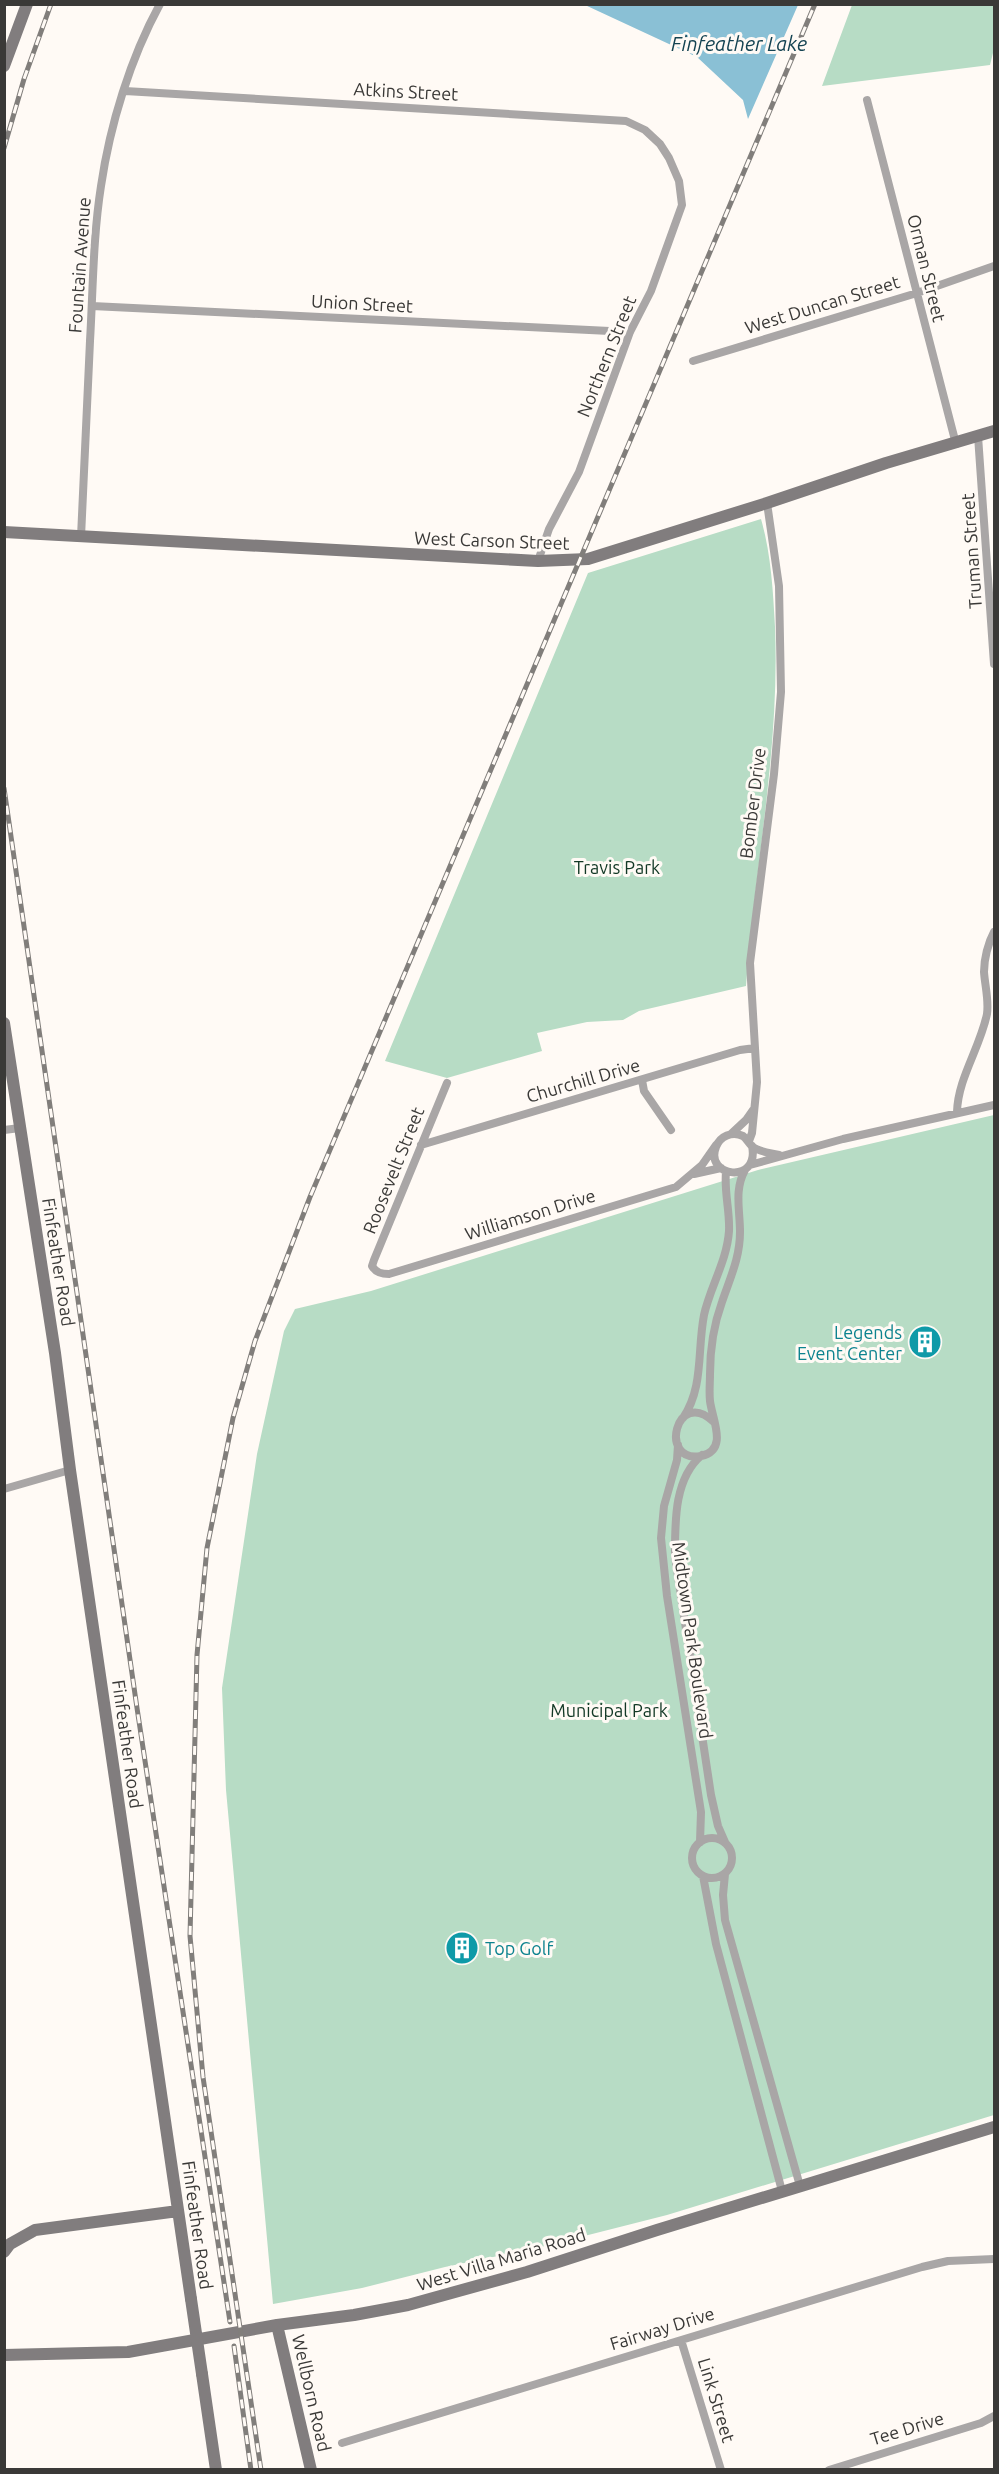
<svg xmlns="http://www.w3.org/2000/svg" width="999" height="2474" viewBox="0 0 999 2474" font-family="Ubuntu,sans-serif">
<style>
.green{fill:#b7dcc5}
.water{fill:#8ac0d5}
.lines{fill:none;stroke-linecap:round;stroke-linejoin:round}
.street{stroke:#a9a6a6;stroke-width:8}
.secondary{stroke:#817d7e;stroke-width:12}
.rail-casing{stroke:#817e7b;stroke-width:5}
.rail{stroke:#fffaf5;stroke-width:3;stroke-dasharray:9;stroke-linecap:butt}
.secondary-bridge{stroke:#817d7e;stroke-width:12}
.labels{text-anchor:middle;dominant-baseline:central;stroke-width:6;stroke-linejoin:round;paint-order:stroke}
.street-label{font-size:18px;fill:#3a3937;stroke:#fffaf5}
.park-label{font-size:18px;fill:#123825;stroke:#fffaf5}
.culture-label{font-size:18px;fill:#0d838f;stroke:#fffaf5;text-anchor:end}
.water-label{font-size:20px;font-style:italic;fill:#144352;stroke:#fffaf5}
</style>
<rect width="100%" height="100%" fill="#fffaf5"/>
<path class="green" d="M852,5H994V49L990,65L822,86Z
M761,519C771,554 773,590 775,627C780,747 755,866 746,986L639,1011L623,1020L587,1022L537,1033L542,1051L447,1078L385,1061L588,573Z
M994,1115V2115L667,2215L541,2247L445,2267L362,2288L273,2304L226,1790L222,1688L257,1454L284,1331L295,1309L371,1291L758,1170Z"/>
<path class="water" d="M585,5H798L748,119L743,100L697,57Z"/>
<g class="lines">
<path class="street" d="M125,91L626,121L645,130L660,144L669,158L679,181L682,205L651,291L630,332L579,472L549,529L538,561
M867,100L956,444
M92,306L630,332
M693,361L917,293L994,266
M978,436L994,664
M81,537C84,471 87,406 90,341C93,290 93,237 101,186C110,125 130,59 160,4
M642,1080L644,1091L671,1130
M447,1083L374,1260L372,1266C376,1273 382,1274 389,1274L676,1187L702,1165L716,1145
M957,1112C958,1078 980,1048 987,1014C989,1000 985,986 984,972C984,959 988,943 994,932
M4,1130L20,1128
M731,1134L746,1120L753,1110
M749,1141L752,1133L757,1082L750,963L774,774L781,692L779,586L767,503
M421,1145L740,1050L755,1048
M752,1146C760,1185 704,1177 716,1147C720,1136 732,1131 743,1136C747,1139 748,1143 752,1146C758,1152 771,1153 779,1155
M750,1165L843,1139L994,1105
M694,1174L721,1168
M683,1418C704,1387 697,1351 704,1315C710,1287 727,1261 729,1231C730,1211 724,1192 726,1172
M714,1422C676,1386 658,1464 701,1456C729,1450 712,1419 710,1401C709,1392 710,1383 710,1374C710,1350 714,1324 722,1302C730,1278 740,1258 740,1232C740,1210 734,1190 745,1170
M678,1445L677,1460L664,1506L661,1538L667,1596L701,1812L700,1842
M702,1455C674,1478 675,1522 675,1556L711,1795L718,1826L725,1842
M4,1489L70,1470
M692 1858a20 20 0 1 1 40 0a20 20 0 1 1-40 0Z
M725,1874L723,1895L725,1920L800,2186
M703,1876L716,1944L782,2191
M681,2340L721,2470
M342,2443L922,2267L948,2261L994,2259
M829,2470L981,2423L994,2416"/>
<path class="secondary" d="M4,66L27,4
M4,532L538,561L588,559L767,503L886,463L994,431
M4,1023L55,1353L70,1470L191,2299
M4,2252L10,2244L35,2230L178,2211
M277,2325L311,2470
M4,2355L128,2352L277,2325L354,2315L408,2305L527,2272L657,2230L994,2127
M202,2374L216,2470"/>
<g class="rail-casing">
<path id="rail" d="M4,148L24,79L51,4
M4,788L137,1708L230,2322
M234,2346L251,2470
M261,2470L203,2077L190,1936L197,1655L207,1548L233,1418L255,1341L310,1197L815,4"/>
</g>
<use href="#rail" class="rail"/>
<path class="secondary-bridge" d="M191,2299L202,2374"/>
</g>
<defs>
<g id="building-disc" transform="scale(1.725)"><circle r="9.5" fill="#0f9aa8" stroke="#fffaf5"/><path d="M-4-6H4V6H1V3H-1V6H-4ZM-2.5-4.3h1.7v1.8h-1.7ZM.8-4.3h1.7v1.8H.8ZM-2.5-1h1.7V.8h-1.7ZM.8-1h1.7V.8H.8Z" fill="#fff"/></g>
</defs>
<g fill-rule="evenodd">
<use href="#building-disc" x="925" y="1342"/>
<use href="#building-disc" x="462" y="1948"/>
</g>
<g class="labels">
<g class="street-label">
<text transform="translate(406 91) rotate(3)">Atkins Street</text>
<text transform="translate(79 265) rotate(-86)">Fountain Avenue</text>
<text transform="translate(927 268) rotate(76)">Orman Street</text>
<text transform="translate(362 303) rotate(3)">Union Street</text>
<text transform="translate(822 304) rotate(-17)">West Duncan Street</text>
<text transform="translate(606 356) rotate(-68)">Northern Street</text>
<text transform="translate(492 540) rotate(2)">West Carson Street</text>
<text transform="translate(971 551) rotate(-94)">Truman Street</text>
<text transform="translate(752 803) rotate(-83)">Bomber Drive</text>
<text transform="translate(583 1080) rotate(-16)">Churchill Drive</text>
<text transform="translate(393 1170) rotate(-68)">Roosevelt Street</text>
<text transform="translate(530 1214) rotate(-17)">Williamson Drive</text>
<text transform="translate(59 1262) rotate(81)">Finfeather Road</text>
<text transform="translate(693 1640) rotate(82)">Midtown Park Boulevard</text>
<text transform="translate(128 1744) rotate(82)">Finfeather Road</text>
<text transform="translate(198 2225) rotate(82)">Finfeather Road</text>
<text transform="translate(501 2259) rotate(-17)">West Villa Maria Road</text>
<text transform="translate(662 2328) rotate(-17)">Fairway Drive</text>
<text transform="translate(312 2393) rotate(77)">Wellborn Road</text>
<text transform="translate(717 2400) rotate(73)">Link Street</text>
<text transform="translate(907 2428) rotate(-17)">Tee Drive</text>
</g>
<g class="park-label">
<text x="617" y="867">Travis Park</text>
<text x="609" y="1710">Municipal Park</text>
</g>
<g class="culture-label">
<text x="902" y="1332">Legends<tspan x="902" dy="21">Event Center</tspan></text>
<text x="485" y="1948" text-anchor="start">Top Golf</text>
</g>
<g class="water-label">
<text x="739" y="43">Finfeather Lake</text>
</g>
</g>
<rect width="999" height="2474" fill="none" stroke="#3a3937" stroke-width="12"/>
</svg>
